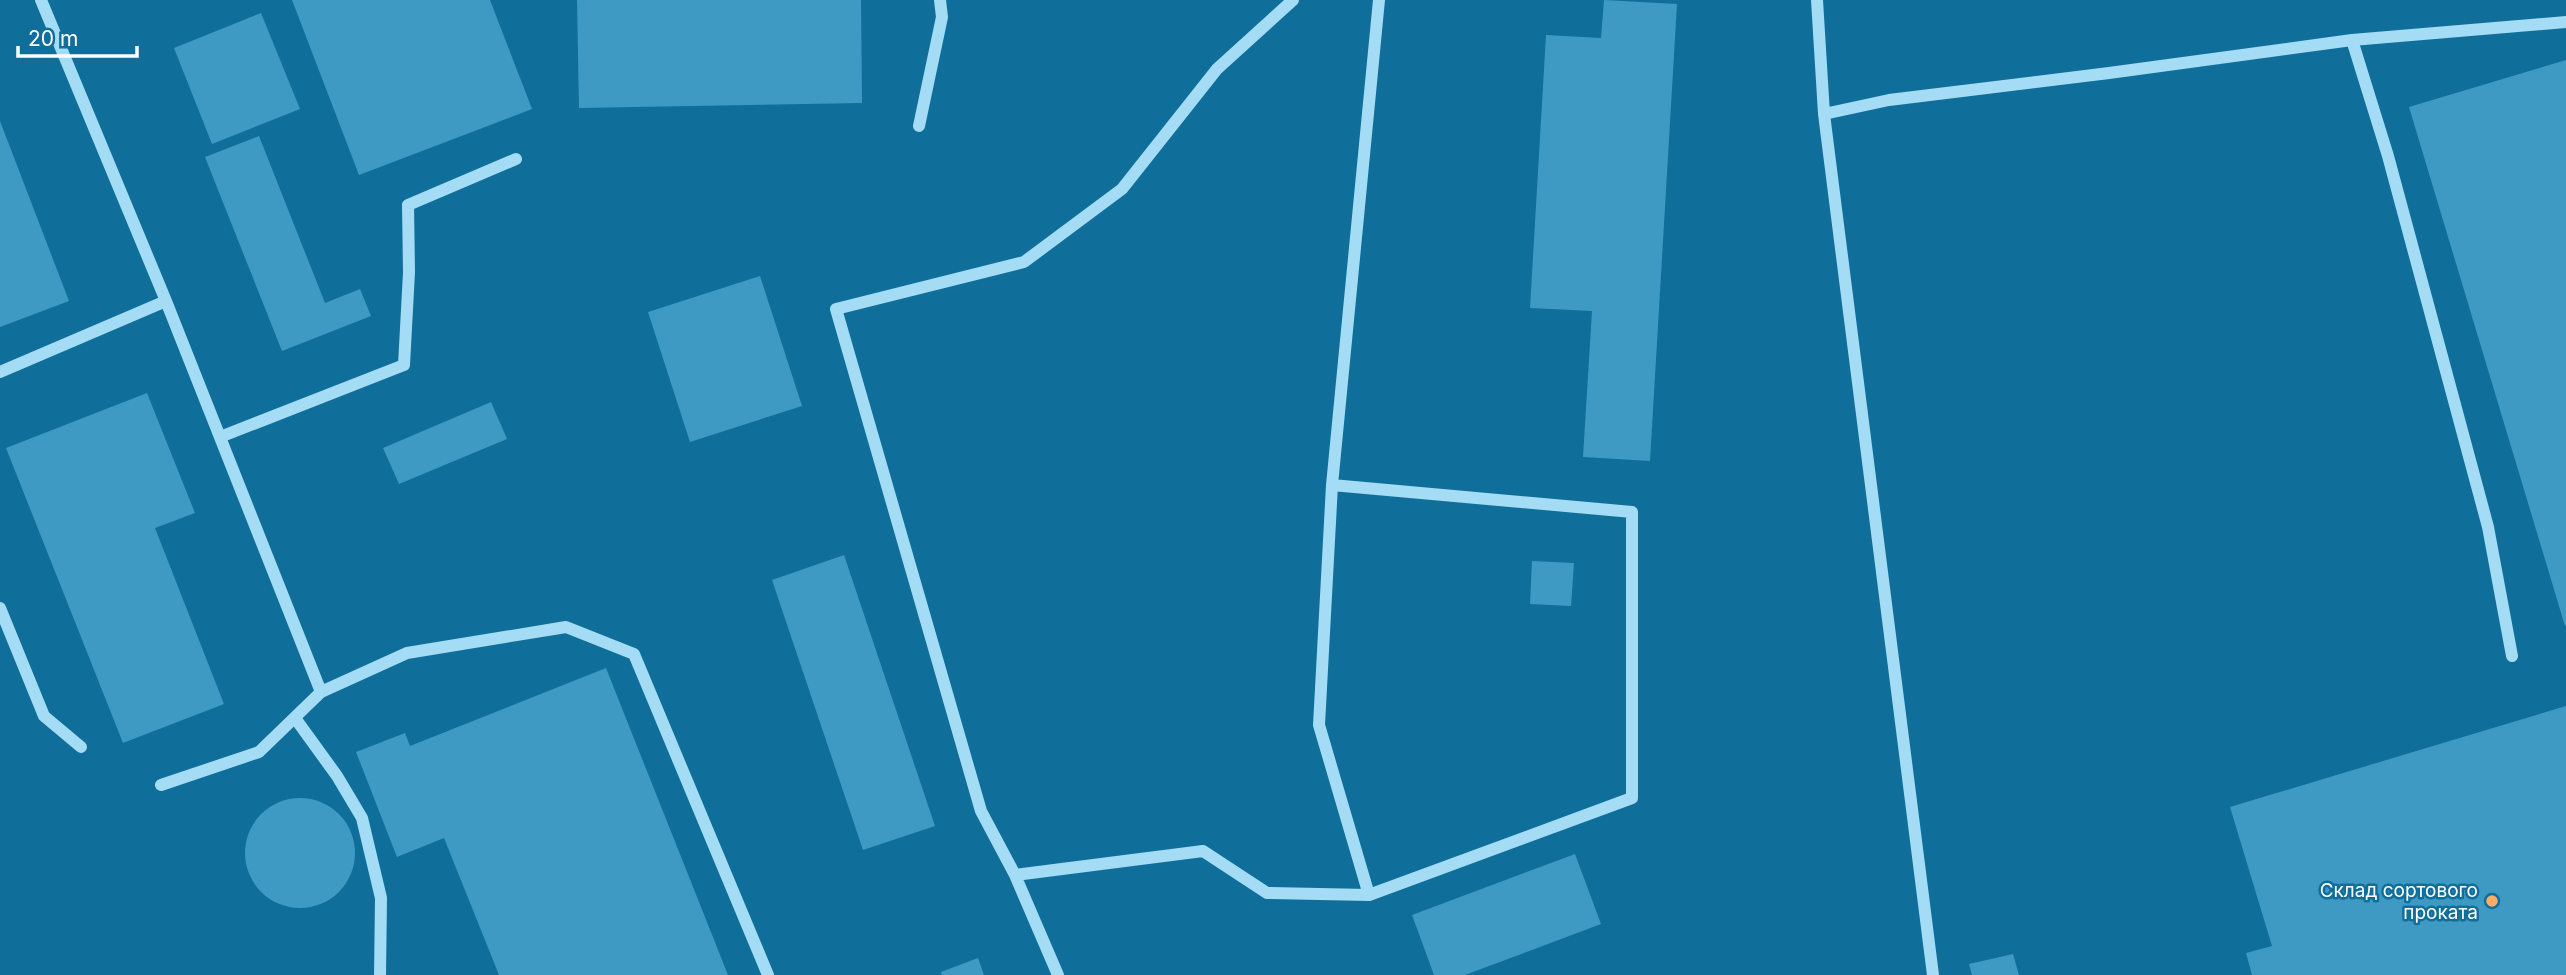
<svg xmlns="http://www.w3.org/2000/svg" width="2566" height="975" viewBox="0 0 2566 975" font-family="Inter,sans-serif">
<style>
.building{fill:#3e9ac3}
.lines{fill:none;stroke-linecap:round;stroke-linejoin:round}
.minor{stroke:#a3dcf4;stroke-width:12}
.poi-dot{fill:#ffad66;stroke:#106e9a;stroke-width:2.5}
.labels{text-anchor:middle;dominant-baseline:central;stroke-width:5;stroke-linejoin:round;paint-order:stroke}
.poi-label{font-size:19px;fill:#fff;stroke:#106e9a;text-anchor:end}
</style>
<rect width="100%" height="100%" fill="#106e9a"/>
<path class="building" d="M292,0H490L532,109L359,175Z
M577,0H861L862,103L579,108Z
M1604,0L1677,4L1650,461L1583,457L1592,311L1530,308L1546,35L1601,38Z
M261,13L300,109L212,144L174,48Z
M2566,60V625L2565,626L2409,107Z
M0,121L69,301L0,327Z
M259,136L325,303L360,289L371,316L282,351L205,157Z
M760,276L802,406L690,442L648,312Z
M147,393L195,513L155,528L224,704L123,743L6,448Z
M491,402L507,439L399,484L383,448Z
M844,555L935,826L863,850L772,580Z
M1532,561L1574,563L1571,606L1530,604Z
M606,668L728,975H499L444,838L397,857L356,752L405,733L410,746Z
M2566,706V975H2252L2246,953L2272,946L2230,807Z
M245 853a55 55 0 1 1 110 0a55 55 0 1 1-110 0Z
M1575,854L1601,924L1465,975H1434L1412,915Z
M2013,954L2019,975H1972L1969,964Z
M978,958L984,975H942L941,972Z"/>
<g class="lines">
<path class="minor" d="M41,0L166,301L321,692L259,752L161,785
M1817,0L1824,114L1933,975
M2352,40L2566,22
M1824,114L1889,100L2109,73L2352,40L2388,156L2488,527L2512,656
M919,126L942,17L940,0
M0,372L166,301
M220,437L404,365L409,272L408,205L516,159
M1332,485L1632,512V798L1369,895L1319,725L1332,485L1379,0
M0,608L44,716L81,747
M321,692L407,653L566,627L634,654L768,975
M295,718L337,776L362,818L381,898L380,975
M1015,875L981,811L836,309L1024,262L1122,189L1217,69L1293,0
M1058,975L1015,875L1203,851L1267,893L1369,895"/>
</g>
<circle class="poi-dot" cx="2492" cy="901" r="7"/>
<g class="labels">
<g class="poi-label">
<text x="2478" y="890">Склад сортового<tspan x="2478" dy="22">проката</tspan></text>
</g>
</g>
<path d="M18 46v10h119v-10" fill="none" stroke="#ffffff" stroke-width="3.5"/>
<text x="28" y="46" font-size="21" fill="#ffffff" stroke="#106e9a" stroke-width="5" paint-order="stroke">20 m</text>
</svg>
